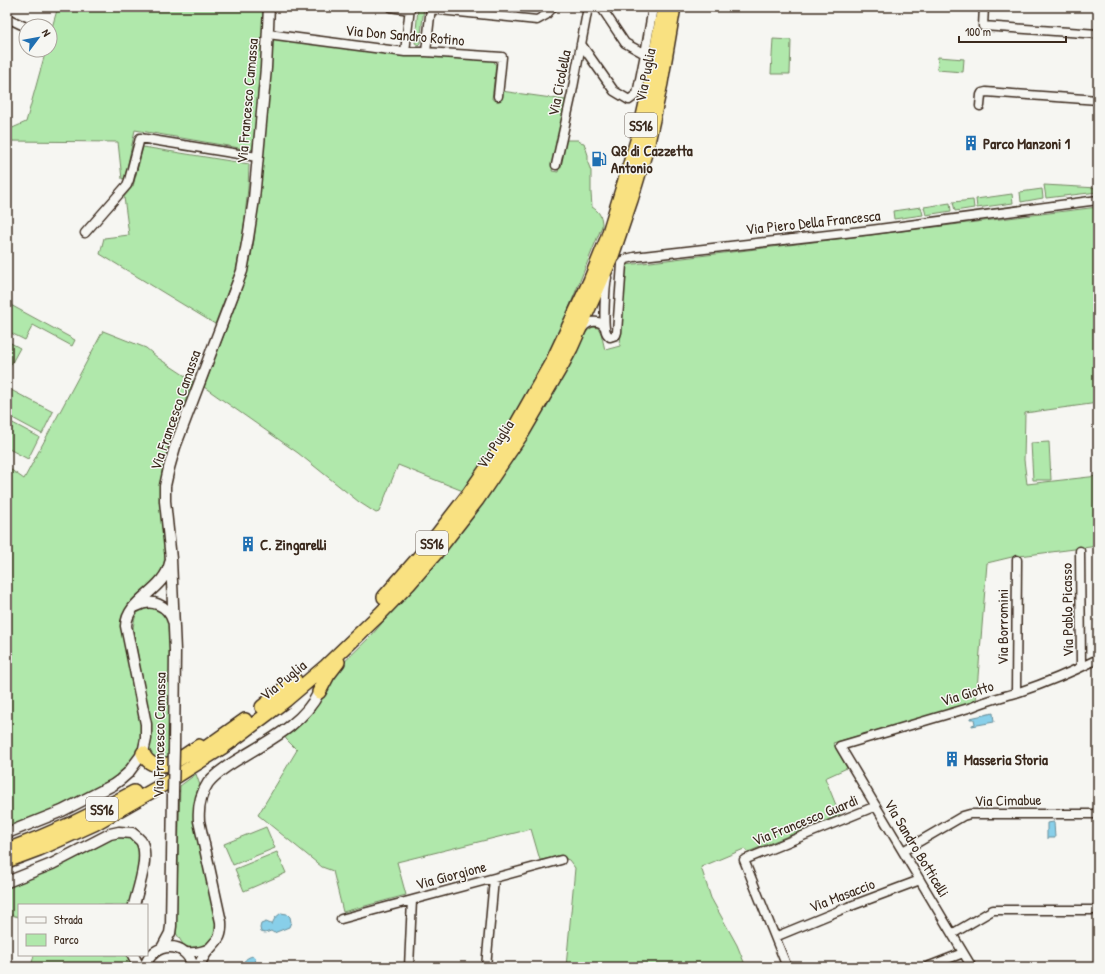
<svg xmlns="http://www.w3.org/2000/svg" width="1105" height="974" viewBox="0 0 1105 974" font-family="'Patrick Hand',sans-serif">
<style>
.green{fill:#b0e8ab;stroke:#768964}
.water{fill:#88cfe9;stroke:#698d98}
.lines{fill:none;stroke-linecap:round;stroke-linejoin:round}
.minor-casing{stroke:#3b2a1e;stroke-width:11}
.tertiary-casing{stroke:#3b2a1e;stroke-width:13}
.trunk-casing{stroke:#3b2a1e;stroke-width:16}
.minor{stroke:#f6f6f2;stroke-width:8}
.tertiary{stroke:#f6f6f2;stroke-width:10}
.trunk{stroke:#f9e181;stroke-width:13}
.tertiary-bridge-casing{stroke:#3b2a1e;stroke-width:13;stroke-linecap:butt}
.tertiary-bridge{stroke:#f6f6f2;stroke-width:10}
.labels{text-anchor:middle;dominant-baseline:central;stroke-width:3;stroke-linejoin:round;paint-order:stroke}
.shield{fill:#f6f6f2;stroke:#73675e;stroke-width:1}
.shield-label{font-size:14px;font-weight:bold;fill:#3b2a1e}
.street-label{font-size:15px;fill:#3b2a1e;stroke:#f6f6f2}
.poi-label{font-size:15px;font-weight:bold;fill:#3b2a1e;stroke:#f6f6f2;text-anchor:start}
</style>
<rect width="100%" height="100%" fill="#f6f6f2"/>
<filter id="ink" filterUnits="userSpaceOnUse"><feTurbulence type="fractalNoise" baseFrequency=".025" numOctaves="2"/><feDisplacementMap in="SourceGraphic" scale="8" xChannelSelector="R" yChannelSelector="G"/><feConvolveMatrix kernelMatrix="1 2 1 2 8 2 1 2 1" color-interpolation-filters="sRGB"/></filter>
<g filter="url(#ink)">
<path class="green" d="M58,7H263L262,68L253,148L251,150L135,130L125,178L122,179L118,142L7,141L8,130L26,122L46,50H50V34Z
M418,7H424L420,43L418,45L415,43Z
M273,38L379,53L493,60L496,65L492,99L499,100L501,91L566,100L552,171L558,172L565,140H578L580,142L584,143L588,155V163L591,171V193L592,207C600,212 602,217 602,226L569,308V314L547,357L499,440L463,491L398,465L379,512L376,513L359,502L298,453L204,387L241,290L250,261L254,240L267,111Z
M773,39L791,40L790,74H771Z
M938,57L964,59L963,72L937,70Z
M143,147L249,164L248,188L243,234L236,270L215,324L100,254L104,238L129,235L124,197L133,186Z
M1044,185L1098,188V192L1046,198Z
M1042,189L1043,198L1021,202L1020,192Z
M1012,194L1013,203L977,208L976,199Z
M973,200L974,208L955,211L953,202Z
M950,203L951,211L926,215L924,207Z
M921,207L923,215L894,219L893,211Z
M1098,207V403L1025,413L1024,460L1027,484L1098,476V546L1012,557L987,563L976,702L833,743L847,768L825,778L840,815L748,852L744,849L701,867L711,898L737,945L746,967H566L575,868L569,860L561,857L540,860L531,829L397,862L406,895L343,912L333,871L322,867L258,815L297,750L287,740L284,736L304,720L324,697L328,684L333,673L371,636L387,617L424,576L484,502L538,420L587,331L593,327L598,328L601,333L605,350L620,346L626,265Z
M7,303L75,340L72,346L33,325L25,340L7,331Z
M103,331L146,348L158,358L193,381L168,447L162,471L160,492L165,547L164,565L157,579L137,596L125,610L121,621L140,712C141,725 142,746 135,757C119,782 89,793 64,804C45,812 26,820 7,827V467L24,479Z
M7,341L20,348L8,370L7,369Z
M11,390L53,412L42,434L7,415V398Z
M7,420L39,437L28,459L7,448Z
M1049,442L1051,480H1033L1031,443Z
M151,606L162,610L171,626L169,759L159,762L147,753L149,716L133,629C135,614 136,610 151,606Z
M196,774L201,788L197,798L219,921L213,943L198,950L184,946L176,933L180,786Z
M266,827L275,848L233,865L224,844Z
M117,835L134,838L140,845L142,856L131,905H19V917L7,914V886Z
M277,852L286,873L244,891L235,869Z
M34,955H129L134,967H31Z"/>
<path class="water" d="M993,713L994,722L972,726V725L975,724L974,719H970V718Z
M1054,822L1055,838H1047V823Z
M281,913L287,914L290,917L291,922L289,927L274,933L271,931L265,933L261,932L260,928L261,924L266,922L271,924H272L275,918Z
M253,956C257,959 256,963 252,967H242C243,961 247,957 253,956Z"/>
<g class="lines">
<g class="minor-casing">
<path id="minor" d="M390,7L410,10
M601,7L625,43L645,54
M984,7L983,26L1098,34
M430,9L537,20L546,15L553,7
M7,18L26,27
M268,34L405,52H426L502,57L498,96
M581,44L614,91L629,100L637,94L645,54L653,7
M405,52L410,7
M426,52L431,7
M980,106L981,95L982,93L986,92L1098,100
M556,165L572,93L588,7
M85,233L127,185L129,180L140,138L257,157
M607,278C605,286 603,325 606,332C607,335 608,335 610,337L616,335L617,332L622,264L626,259L634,257L871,230L1098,200
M582,329C587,321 600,318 605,328
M1080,551L1081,667
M1016,693L1017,560
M903,851L963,816L970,814H1098
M341,919L412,900
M952,934L993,910H1098
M775,937L848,907L920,880
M184,952C194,953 202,952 211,947
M409,967L412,900L561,860
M486,967L494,879
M787,967L744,860L876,806
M927,967L963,953
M970,967V964L952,934L840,746L972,707C987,700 1003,697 1019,692C1046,683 1072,672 1098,659"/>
</g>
<g class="tertiary-casing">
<path id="tertiary" d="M137,606C151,598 168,605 173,621
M174,750L175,651L171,559L165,501V486L169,468L175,447L242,271L248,238L254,199L266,68L269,7
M7,833L62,811L113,785L120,780L128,773L143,753L146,739V724L126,626C127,599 164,591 170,563
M7,882L52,864L110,834L119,832L132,833C135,835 138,838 141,841C150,856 138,889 134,905
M162,948L170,933L171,926L173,792
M133,955L139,967
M145,967C152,941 187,940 193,967
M198,967C201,962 203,957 206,953C216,940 222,940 221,922L199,821C198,808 200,795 208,783C217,772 230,764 242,757C270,740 304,723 319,692"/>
</g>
<g class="trunk-casing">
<path id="trunk" d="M384,597L427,548L468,495L515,427L553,360L590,281L607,239L639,134L651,81L664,7
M319,692L328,675L338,662
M262,707L295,680
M143,753C145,758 148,762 153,764C169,770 186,754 199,746
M194,756L245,720
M7,850C51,834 93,815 134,792
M7,861L39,849L94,824L166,783L223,747L241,734L286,700L326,666L380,614L409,584L435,554L477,500L523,432L562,365L571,348L612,256L631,200L647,147L661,83L674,7"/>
</g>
<use href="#minor" class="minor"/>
<use href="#tertiary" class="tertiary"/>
<use href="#trunk" class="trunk"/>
<g class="tertiary-bridge-casing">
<path id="tertiary-bridge" d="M173,792L174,750"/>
</g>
<use href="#tertiary-bridge" class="tertiary-bridge"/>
</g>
</g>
<defs>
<g id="building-bare" transform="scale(1.2)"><path d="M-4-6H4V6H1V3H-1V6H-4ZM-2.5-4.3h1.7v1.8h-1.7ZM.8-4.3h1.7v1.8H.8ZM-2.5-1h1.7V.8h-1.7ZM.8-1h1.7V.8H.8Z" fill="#1f6fb2" stroke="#f6f6f2" stroke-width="2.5" paint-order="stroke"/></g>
<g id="fuel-bare" transform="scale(1.2)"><path d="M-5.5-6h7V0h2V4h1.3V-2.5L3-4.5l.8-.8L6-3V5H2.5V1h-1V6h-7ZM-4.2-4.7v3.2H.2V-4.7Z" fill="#1f6fb2" stroke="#f6f6f2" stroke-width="2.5" paint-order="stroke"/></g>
</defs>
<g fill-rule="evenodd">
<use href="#building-bare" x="971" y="143"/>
<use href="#fuel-bare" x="599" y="159"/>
<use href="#building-bare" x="248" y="544"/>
<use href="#building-bare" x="952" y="759"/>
</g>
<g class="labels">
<g class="shield">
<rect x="625" y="113" width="32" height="24" rx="3"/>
<rect x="416" y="531" width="32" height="24" rx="3"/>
<rect x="86" y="797" width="32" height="24" rx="3"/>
</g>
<g class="shield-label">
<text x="641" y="125">SS16</text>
<text x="432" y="543">SS16</text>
<text x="102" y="809">SS16</text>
</g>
<g class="street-label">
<text transform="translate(405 35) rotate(5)">Via Don Sandro Rotino</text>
<text transform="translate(645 75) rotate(-79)">Via Puglia</text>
<text transform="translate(559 83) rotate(-79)">Via Cicolella</text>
<text transform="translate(247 101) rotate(-85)">Via Francesco Camassa</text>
<text transform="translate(813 222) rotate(-6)">Via Piero Della Francesca</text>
<text transform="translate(175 410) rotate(-71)">Via Francesco Camassa</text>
<text transform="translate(495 444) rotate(-57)">Via Puglia</text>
<text transform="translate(1067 610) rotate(-91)">Via Pablo Picasso</text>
<text transform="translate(1002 627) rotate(-90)">Via Borromini</text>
<text transform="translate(283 680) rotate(-39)">Via Puglia</text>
<text transform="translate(967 693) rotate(-17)">Via Giotto</text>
<text transform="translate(159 735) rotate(-89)">Via Francesco Camassa</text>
<text transform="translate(1008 800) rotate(-1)">Via Cimabue</text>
<text transform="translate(805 820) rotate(-22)">Via Francesco Guardi</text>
<text transform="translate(917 848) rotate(59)">Via Sandro Botticelli</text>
<text transform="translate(451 875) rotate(-15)">Via Giorgione</text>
<text transform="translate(842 895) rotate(-21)">Via Masaccio</text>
</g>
<g class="poi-label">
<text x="983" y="143">Parco Manzoni 1</text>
<text x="611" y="150">Q8 di Cazzetta<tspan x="611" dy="17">Antonio</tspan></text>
<text x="260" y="544">C. Zingarelli</text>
<text x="964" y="759">Masseria Storia</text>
</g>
</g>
<rect width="1105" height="974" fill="none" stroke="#f6f6f2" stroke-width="24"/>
<rect x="12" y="12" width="1081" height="950" fill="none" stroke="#3b2a1e" stroke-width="1.5" filter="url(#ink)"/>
<rect x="18" y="904" width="130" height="52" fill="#f6f6f2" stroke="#aba49d"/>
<rect x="26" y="917" width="20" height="6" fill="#f6f6f2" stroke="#aba49d"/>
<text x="54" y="924" font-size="12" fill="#3b2a1e">Strada</text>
<rect x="26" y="934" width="20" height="12" fill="#b0e8ab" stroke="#aba49d"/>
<text x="54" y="944" font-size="12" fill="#3b2a1e">Parco</text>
<g transform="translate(38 38) rotate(58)"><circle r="19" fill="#f6f6f2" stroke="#aba49d"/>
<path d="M0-3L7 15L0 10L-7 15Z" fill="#1f6fb2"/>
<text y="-6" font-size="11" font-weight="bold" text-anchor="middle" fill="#3b2a1e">N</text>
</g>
<path d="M959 36v6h107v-6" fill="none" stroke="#3b2a1e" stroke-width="2"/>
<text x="965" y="36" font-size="12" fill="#3b2a1e" stroke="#f6f6f2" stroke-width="3" paint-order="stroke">100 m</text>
</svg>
